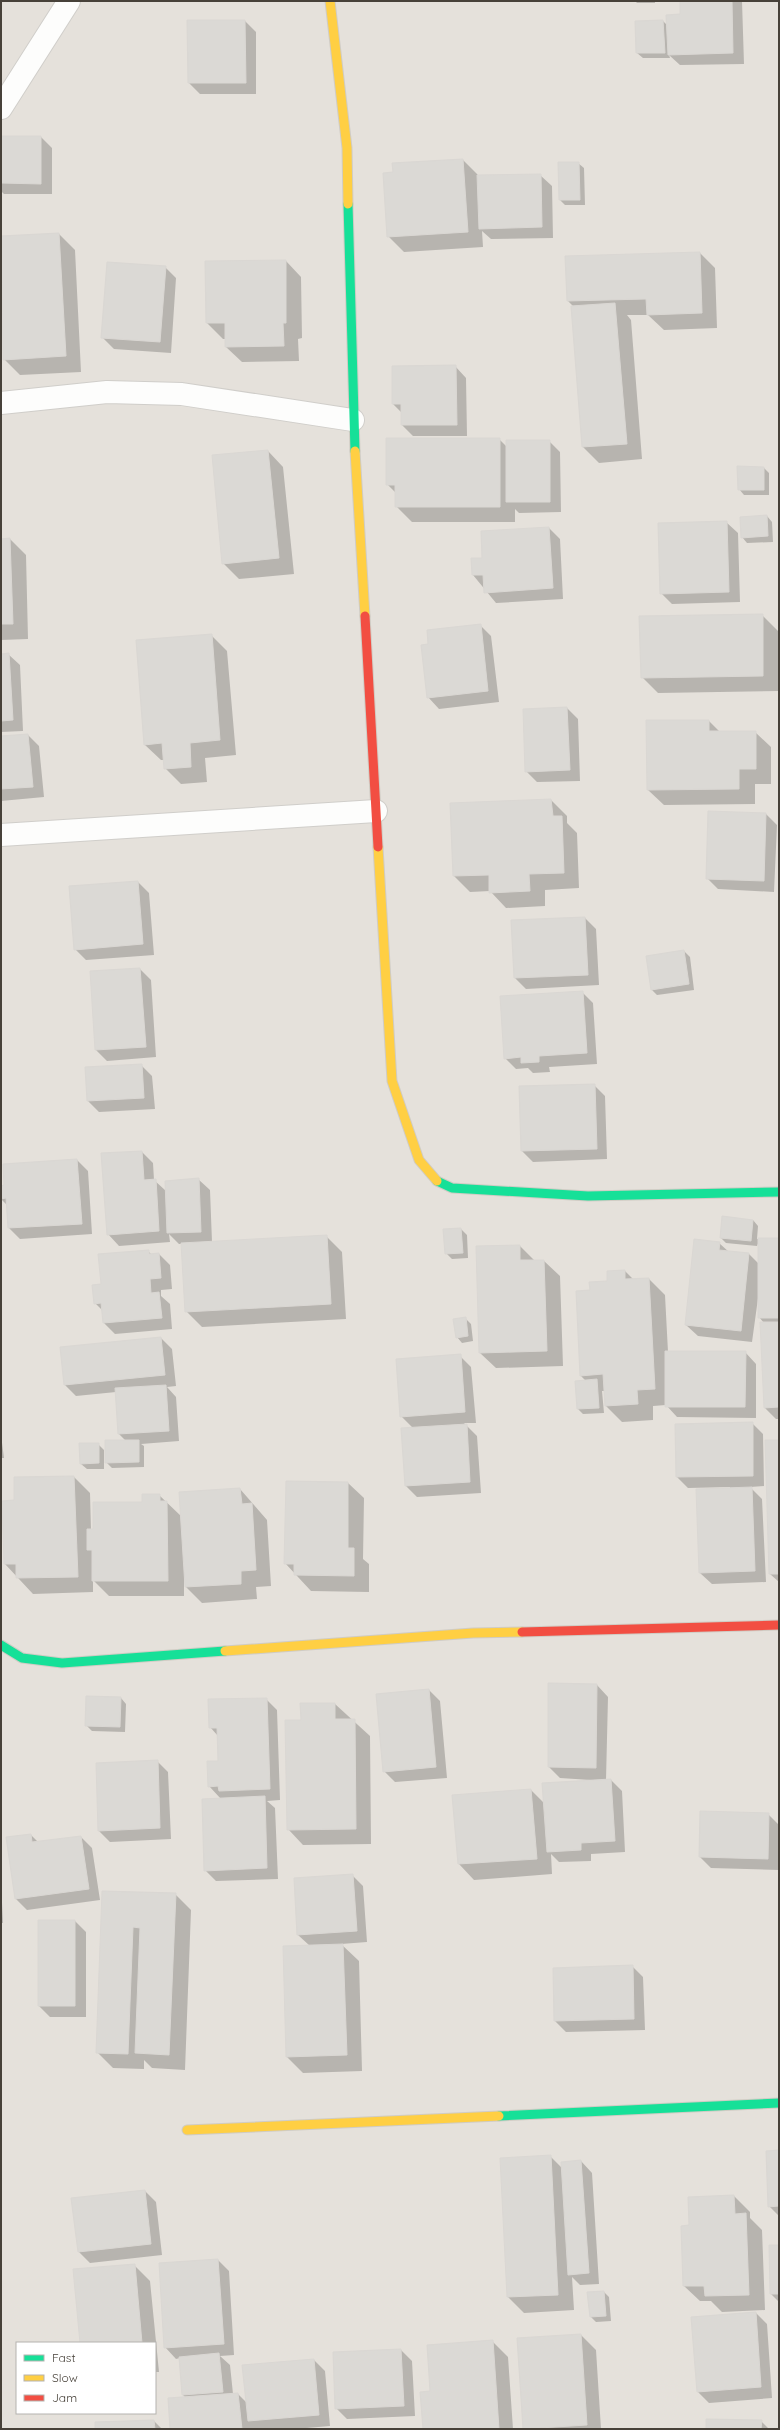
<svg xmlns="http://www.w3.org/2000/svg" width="780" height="2430" viewBox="0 0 780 2430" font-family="Quicksand,sans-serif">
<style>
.residential{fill:#e5e1db;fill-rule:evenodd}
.shadow{fill:#0003}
.building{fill:#dbd9d5;stroke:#dad7d3}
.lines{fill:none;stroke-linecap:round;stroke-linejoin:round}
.street-casing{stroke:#d0ceca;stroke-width:24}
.fast-casing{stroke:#d0ccc4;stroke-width:11}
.slow-casing{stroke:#d0ccc4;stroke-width:11}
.jam-casing{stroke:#d0ccc4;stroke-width:11}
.street{stroke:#fdfdfc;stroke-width:22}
.fast{stroke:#16e098;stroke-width:9}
.slow{stroke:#ffcf43;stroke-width:9}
.jam{stroke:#f24e42;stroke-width:9}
</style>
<rect width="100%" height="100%" fill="#f2f0ed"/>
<path class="residential" d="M1,1H779V2429H1ZM17,2343H155V2413H17Z"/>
<path class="shadow" d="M635,1H655V3H637Z
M681,1H742L744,64L680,65L669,55L670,58H643L637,53L663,21L668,26L681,15Z
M188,21H245L256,32V94H200L189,83Z
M1,137H41L52,148V194H4L1,191Z
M463,160L479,176L540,175L552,186L553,238L491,239L482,231L483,247L404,252L388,236Z
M578,163L584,168L585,205H565L560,200Z
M59,234L75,250L81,372L20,375L4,359L1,237Z
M700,253L715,268L717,328L664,330L648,315H627L631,320L642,459L599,463L583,447L572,307H574L568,301Z
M286,261L301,277L302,338L298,339L299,361L242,362L226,347V339H223L207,323Z
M165,267L176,278L171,353L114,349L102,337Z
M455,366L466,378L467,436H413L402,425V413L393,404Z
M499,439L507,447L549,441L560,452L561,512L519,513L515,509V522H412L396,506V493L387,484Z
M268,451L283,467L294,574L239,579L223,563Z
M764,468L769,473V495H744L739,489Z
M767,516L772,522L773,542L747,543L742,537Z
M726,522L738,533L740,602L672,604L661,593Z
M549,528L560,539L563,599L496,603L473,575L483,558Z
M10,539L26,555L28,639L1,640V540Z
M762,615L778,631L779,691L658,693L642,677Z
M480,625L491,636L499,702L439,709L428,697L429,645Z
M211,635L227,651L236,755L205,758L207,782L181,784L165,768L164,760H161L145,745Z
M8,654L20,665L23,731L1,732V655Z
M567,708L578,719L580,781L537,782L526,771Z
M709,721L720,732H755L771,747V784H755V804L664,805L648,790Z
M28,735L39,746L44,797L1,801V737Z
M551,800L567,816V823L577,833L579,888L545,890V906L506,908L490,891L470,892L454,876L451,804Z
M766,814L777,825L774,892L718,889L707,878Z
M138,882L149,893L154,955L86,960L75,949Z
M585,918L596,929L599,985L526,989L515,978Z
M684,951L690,957L694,990L657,995L652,990Z
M140,969L151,980L156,1057L107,1061L96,1050L91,972Z
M582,992L593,1003L597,1064L549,1067L550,1072L533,1073L528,1068L516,1069L505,1058Z
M141,1065L152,1076L155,1109L99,1112L88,1101L86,1068Z
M594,1085L605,1096L607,1159L533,1162L522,1151Z
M142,1152L153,1163L154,1180L166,1191L198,1179L210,1190L212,1242L326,1236L342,1252L346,1319L202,1327L186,1311L182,1244H179L169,1234L170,1242L119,1246L108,1234Z
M77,1160L88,1171L92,1234L20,1239L9,1228L7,1205L1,1199V1187Z
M753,1220L758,1226L757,1239H779V1419H776L765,1408L764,1323L759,1317V1291L752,1342L698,1336L686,1325L719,1243L729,1252L749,1254L759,1264V1241L757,1246L726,1243L721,1238Z
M461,1229L467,1235L468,1258L452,1259L446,1253Z
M520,1246L535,1261H544L560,1276L563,1366L496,1368L480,1353Z
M148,1251L152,1255L159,1254L170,1265L172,1289L161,1290V1296L170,1304L172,1329L115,1334L104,1323L103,1311L95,1303L102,1284Z
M625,1271L634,1280L649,1279L665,1295L668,1352H745L756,1364V1418L677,1417L666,1405L653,1406V1420L622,1422L606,1406L605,1391H602L604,1413L583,1414L578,1409L586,1381L581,1376L591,1291Z
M465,1318L471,1324L473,1341L462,1343L457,1337Z
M161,1338L172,1349L176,1386L167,1387L176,1397L179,1441L141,1444L144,1446V1467L112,1468L106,1462L126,1441L119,1434L116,1392L76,1396L65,1385Z
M460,1356L471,1367L476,1423H464L477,1436L481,1493L417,1497L406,1486L413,1428L401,1416Z
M752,1423L763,1434L764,1486L750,1487L762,1499L766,1582L712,1584L700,1573L697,1490L730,1489V1487L688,1488L677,1477Z
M1,1435L4,1458H1Z
M779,1441V1582L770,1574Z
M98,1444L104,1450V1469H87L81,1464Z
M74,1477L90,1493L91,1530L159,1495L182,1517L240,1489L267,1520L271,1586L256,1587L257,1599L202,1603L186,1587L185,1578H184V1596H109L93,1580V1592L33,1594L5,1564L15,1501Z
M348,1483L364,1498L363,1559L369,1564V1592L311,1591L285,1563Z
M597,1685L608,1697L606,1780H611L622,1791L625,1852L591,1854V1861L559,1862L551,1854L552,1874L474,1880L459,1864L531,1790L545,1804L606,1781L560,1778L549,1767Z
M429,1690L440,1701L447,1778L395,1782L384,1771Z
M121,1698L126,1704L125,1732L92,1731L86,1725Z
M266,1699L277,1710L280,1800L267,1801L275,1808L278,1879L216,1881L205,1870L221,1799L209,1786L219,1762L218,1736L210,1727Z
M335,1704L370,1736L371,1844L303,1845L288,1829Z
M157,1761L168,1772L171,1839L110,1842L99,1831Z
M768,1814L779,1825V1870L711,1868L700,1857Z
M31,1835L39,1843L81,1837L92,1848L100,1900L27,1910L16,1899L7,1838Z
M352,1875L363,1886L367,1942L341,1944L359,1961L362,2071L303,2073L287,2057L310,1946L298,1935Z
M1,1882L3,1923H1Z
M103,1892L175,1894L191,1910L185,2070L152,2068L144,2060V2069L113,2068L97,2052Z
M39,1921H75L86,1932V2017H50L39,2006Z
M632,1966L643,1977L645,2030L566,2032L555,2021Z
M779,2151V2216L769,2206Z
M550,2156L562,2168L581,2161L592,2173L599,2284L580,2285L572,2277L574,2310L524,2313L508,2297L501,2159Z
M145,2191L156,2202L162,2255L90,2263L79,2252Z
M734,2196L750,2212V2218L762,2230L765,2310L722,2312L711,2301H700L684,2286L690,2226Z
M779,2246V2302L771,2294Z
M218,2260L229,2271L234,2355L220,2356L230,2365L233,2394H238L247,2403L314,2360L325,2371L330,2426L295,2429H171L186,2398L183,2395L180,2358L176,2359L165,2347Z
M134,2265L150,2281L159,2372H155V2343H81Z
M604,2292L609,2297L611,2321L596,2322L591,2317Z
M756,2313L767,2324L772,2398L709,2403L698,2392Z
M581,2335L596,2350L601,2429H525Z
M492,2341L508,2357L513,2429H424Z
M401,2350L412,2361L415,2416L347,2419L336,2408Z
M154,2421L162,2429H96Z
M761,2421L769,2429H707Z"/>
<path class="building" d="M680,1H732L733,53L668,55L666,15L680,14Z
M187,20H245L246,83H188Z
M663,20L665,53H636L635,21Z
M1,136H41V184L1,183Z
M463,159L468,232L387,237L383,173L393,172L392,163Z
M558,162H579L580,200H559Z
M541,174L542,227L479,229L477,175Z
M59,233L66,356L3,360L1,236Z
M700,252L702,313L647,315L646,299L567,301L565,256Z
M286,260V323H283L284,346L225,347V323H206L205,261Z
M107,262L166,266L160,342L101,338Z
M615,303L627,444L582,447L571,306Z
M456,365L457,425H401V404H392V366Z
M386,438H500V507H395V485H386Z
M506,440H550V502H506Z
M268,450L279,558L222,564L212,455Z
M737,466L764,467V490H738Z
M767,515L768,536L741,538L740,517Z
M727,521L729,592L660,594L658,523Z
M549,527L553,588L484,593L483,575H472L471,558H482L481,531Z
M10,538L13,624H1V539Z
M763,614V676L641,678L639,616Z
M481,624L488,691L427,698L421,645L428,644L427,630Z
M212,634L220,740L190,743L191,767L164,769L162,743L144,745L136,640Z
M9,653L13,720L1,721V654Z
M567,707L570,770L525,772L523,709Z
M646,720H709V731H756V769H739V789L647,790Z
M28,734L33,787L1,789V736Z
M551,799L553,816H562L564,873L529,874L530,891L489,893V875L453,876L450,803Z
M708,811L766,813L764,881L706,879Z
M138,881L143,944L74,950L69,886Z
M585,917L588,975L514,978L511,920Z
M684,950L689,984L651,990L646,956Z
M140,968L146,1047L95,1050L90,971Z
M583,991L587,1053L539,1056V1062L521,1063V1057L504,1059L500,996Z
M142,1064L144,1098L87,1101L85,1067Z
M595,1084L597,1149L521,1151L519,1086Z
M142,1151L144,1180L156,1179L159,1231L107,1235L101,1153Z
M77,1159L82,1224L8,1228L6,1198L1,1199V1186L4,1185L3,1164Z
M199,1178L201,1232L167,1233L165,1181Z
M722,1216L753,1220L751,1241L720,1238Z
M461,1228L463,1253L445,1254L443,1229Z
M327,1235L331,1304L185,1312L181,1243Z
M758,1238H779V1318H758Z
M694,1239L720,1242L719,1250L749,1253L741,1331L685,1325Z
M520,1245V1260H544L547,1351L479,1353L476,1246Z
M149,1250V1254L159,1253L161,1278L150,1279L151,1293L159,1292L162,1318L103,1323L101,1303L94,1304L92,1285L101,1284L98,1254Z
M625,1270V1279L649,1278L655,1389L637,1390L638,1404L605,1406L603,1374L580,1376L576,1291L590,1290L589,1282L607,1281V1271Z
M466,1317L468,1336L456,1338L453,1319Z
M760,1322H779V1407L764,1408Z
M161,1337L165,1375L64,1385L60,1347Z
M665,1351H746L745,1407H665Z
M461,1354L465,1412L400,1417L396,1359Z
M597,1379L599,1408L577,1409L575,1381Z
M166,1385L169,1431L118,1434L115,1388Z
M753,1422V1476L676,1477L675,1424Z
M467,1424L470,1482L405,1486L401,1428Z
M105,1440H139V1462L105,1463Z
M765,1440H779V1574H769Z
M79,1443H99V1463L80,1464Z
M74,1476L78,1577L16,1578V1564H4L2,1501L14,1500V1477Z
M286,1481L348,1482V1548H354V1576L294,1575V1564H284Z
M752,1487L755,1571L699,1573L696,1489Z
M240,1488L242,1504L252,1503L256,1570L241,1571V1584L185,1587L179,1492Z
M142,1494H160V1501H167L168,1581H92V1550H87V1529H93V1502H142Z
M548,1683L597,1684L596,1768L548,1767Z
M429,1689L436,1767L383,1772L376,1694Z
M86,1696L121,1697L120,1727L85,1726Z
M267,1698L270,1789L219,1791L218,1786L208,1787L207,1761H218L217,1728H209L208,1699Z
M300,1703H335V1719H355L356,1829L287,1830L285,1720H301Z
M158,1760L160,1828L98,1831L96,1763Z
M611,1779L615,1841L581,1843V1850L547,1852L542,1783Z
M531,1789L537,1859L458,1864L452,1795Z
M265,1796L267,1868L204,1871L202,1799Z
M700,1811L769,1813L768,1859L699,1857Z
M31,1834L32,1842L81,1836L89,1889L15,1899L6,1837Z
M353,1874L357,1931L297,1935L294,1878Z
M102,1891L176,1893L169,2055L135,2053L140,1928L133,1927L128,2054L96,2053Z
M38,1920H75V2006H38Z
M343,1944L347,2055L286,2057L283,1946Z
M633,1965L634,2019L554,2021L553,1968Z
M779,2150V2206L768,2207L766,2151Z
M551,2155L558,2295L507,2297L500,2158Z
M581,2160L589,2273L568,2275L561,2162Z
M145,2190L151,2244L78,2252L71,2198Z
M734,2195L735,2214L746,2213L749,2295L705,2296L704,2286H683L681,2226L689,2225L688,2197Z
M769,2245H779V2294H770Z
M218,2259L224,2344L164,2348L159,2263Z
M135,2264L142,2343H80L73,2269Z
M604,2291L606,2316L590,2317L587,2292Z
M756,2312L761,2387L697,2392L691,2317Z
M581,2334L587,2425L523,2429L517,2338Z
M493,2340L499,2429H423L420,2392L430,2391L427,2345Z
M401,2349L404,2406L335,2409L333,2352Z
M219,2353L223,2392L182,2395L179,2357Z
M314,2359L319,2415L248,2421L242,2365Z
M238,2393L242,2429H170L168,2398Z
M706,2419L762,2420L761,2429H706Z
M154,2420L155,2429H95V2422Z"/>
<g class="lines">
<g class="street-casing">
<path id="street" d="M1,108L69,1
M1,403L107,392L182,394L353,420
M1,835L376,811"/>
</g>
<g class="fast-casing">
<path id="fast" d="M348,204L355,451
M437,1181L452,1188L588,1196L779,1192
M1,1645L22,1658L62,1663L225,1651
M499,2116L779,2103"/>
</g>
<g class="slow-casing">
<path id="slow" d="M330,1L347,148L348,204
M355,451L365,616
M378,847L392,1081L419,1160L437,1181
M225,1651L473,1633L522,1632
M187,2130L499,2116"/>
</g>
<g class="jam-casing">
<path id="jam" d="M365,616L378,847
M522,1632L779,1625"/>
</g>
<use href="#street" class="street"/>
<use href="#fast" class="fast"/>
<use href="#slow" class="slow"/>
<use href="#jam" class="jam"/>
</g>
<rect width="780" height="2430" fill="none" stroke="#474139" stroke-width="4"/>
<rect x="16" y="2342" width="140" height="72" fill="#ffffff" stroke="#b5b3b0"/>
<rect x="24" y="2355" width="20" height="6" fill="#16e098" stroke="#b5b3b0"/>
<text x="52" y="2362" font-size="12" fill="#474139">Fast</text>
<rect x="24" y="2375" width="20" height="6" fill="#ffcf43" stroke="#b5b3b0"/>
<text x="52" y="2382" font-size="12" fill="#474139">Slow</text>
<rect x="24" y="2395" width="20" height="6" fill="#f24e42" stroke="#b5b3b0"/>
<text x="52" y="2402" font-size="12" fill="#474139">Jam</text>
</svg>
